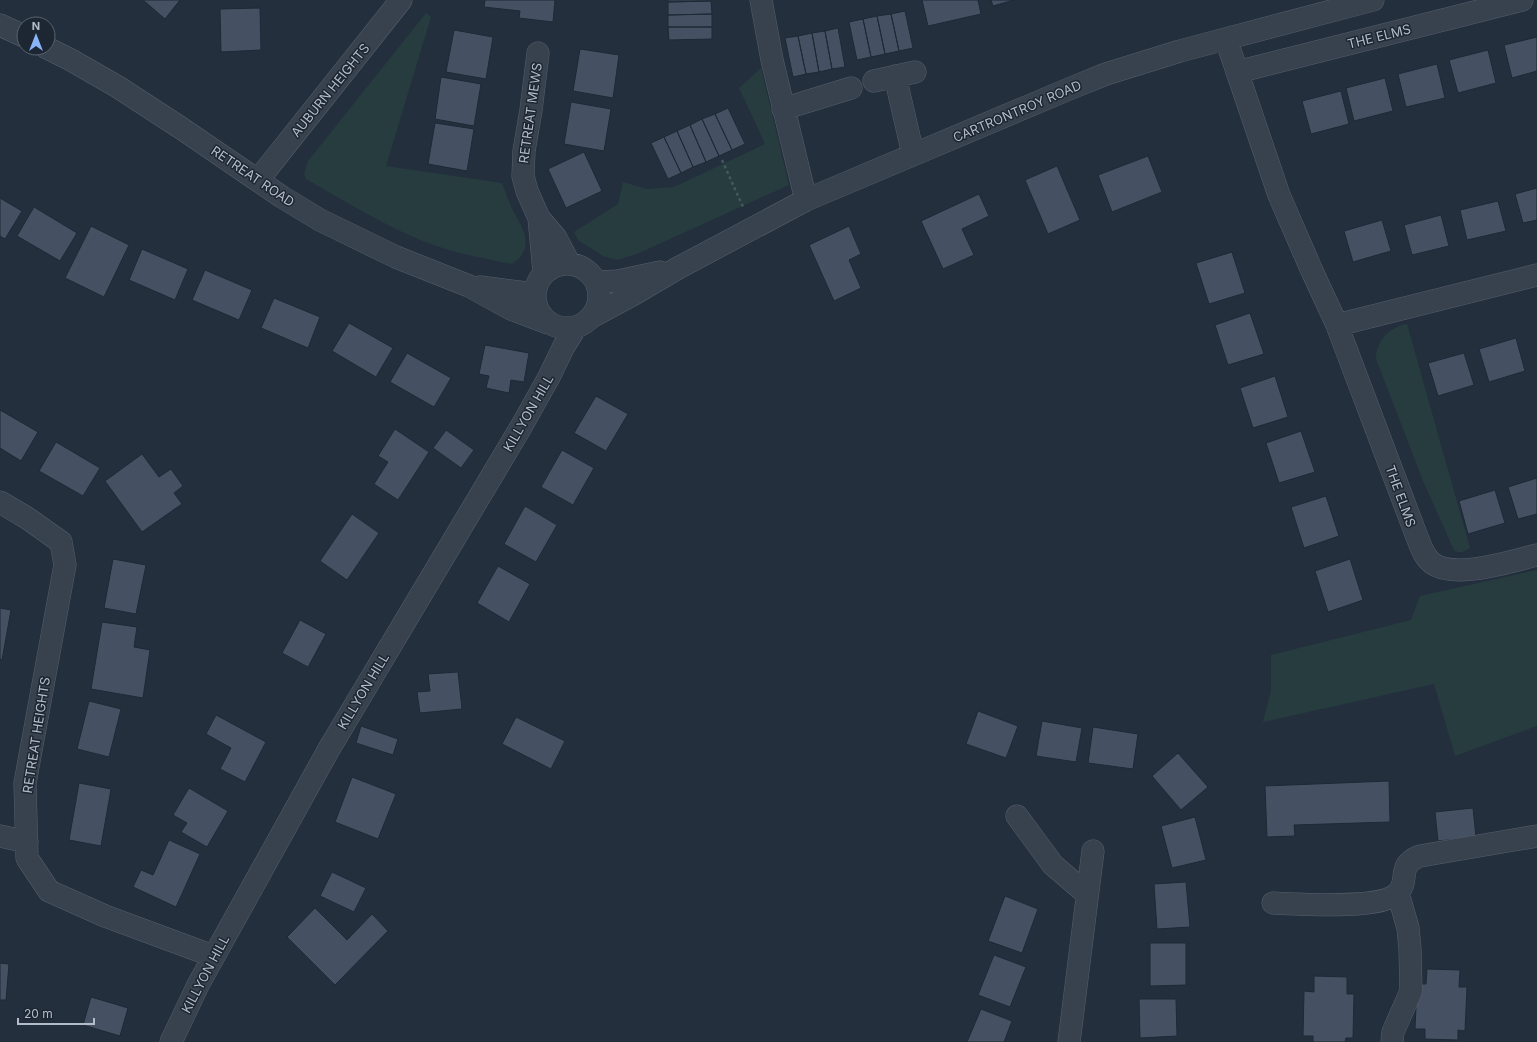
<svg xmlns="http://www.w3.org/2000/svg" width="1537" height="1042" viewBox="0 0 1537 1042" font-family="Inter,sans-serif">
<style>
.green{fill:#263c3f}
.building{fill:#455162;stroke:#1f2835}
.lines{fill:none;stroke-linecap:round;stroke-linejoin:round}
.minor-casing{stroke:#565f6c;stroke-width:23}
.path{stroke:#44595c;stroke-width:2.5;stroke-dasharray:3 3;stroke-linecap:butt}
.minor{stroke:#38414e;stroke-width:22}
.labels{text-anchor:middle;dominant-baseline:central;stroke-width:3;stroke-linejoin:round;paint-order:stroke}
.street-label{font-size:13px;fill:#b4bcc9;stroke:#1d2633}
</style>
<rect width="100%" height="100%" fill="#242f3e"/>
<path class="green" d="M426,13L431,17L386,166L502,183C505,190 507,198 510,204C520,227 539,245 512,264C481,258 449,252 420,240C380,223 343,200 306,179L304,174L308,161Z
M761,68L789,185L637,254L617,260L603,256L578,240L574,232L618,204L623,182L647,189L674,187L765,144L739,88Z
M1407,324L1470,548L1463,552H1458L1454,550L1423,481L1376,359C1376,340 1389,328 1407,324Z
M1537,570V726L1455,756L1434,684L1263,722L1271,690V655L1411,620L1420,596Z"/>
<path class="building" d="M143,0H180L165,19Z
M485,0H555L553,22L519,18L520,11L484,7Z
M668,0H711V1L668,2Z
M922,0H978L981,14L928,26Z
M991,0H1014L993,6Z
M711,1L712,14L668,15V2Z
M260,8L261,50L221,52L220,9Z
M905,11L913,48L899,51L891,14Z
M712,14V27H668V15Z
M891,14L899,51L885,54L877,16Z
M877,16L885,54L871,57L863,19Z
M863,19L871,57L857,60L849,22Z
M668,27H712V39L669,40Z
M838,28L845,67L832,69L825,31Z
M454,30L493,37L486,79L446,72Z
M825,31L832,69L819,72L812,33Z
M812,33L819,72L806,74L798,36Z
M798,36L806,74L793,77L785,38Z
M1537,37V71L1512,78L1504,45Z
M580,49L619,55L613,98L573,91Z
M1488,50L1496,83L1458,93L1449,60Z
M1437,64L1445,98L1406,107L1398,74Z
M441,77L481,84L474,126L435,119Z
M1385,78L1393,111L1354,121L1346,88Z
M1341,91L1349,124L1311,134L1302,101Z
M571,102L611,109L604,151L564,144Z
M728,108L745,144L732,150L715,114Z
M715,114L732,150L719,156L702,119Z
M702,119L719,156L706,162L690,125Z
M435,123L474,129L467,171L428,164Z
M690,125L706,162L693,167L677,131Z
M677,131L693,167L681,173L664,137Z
M664,137L681,173L668,179L651,143Z
M584,152L602,191L566,208L548,169Z
M1148,156L1162,192L1112,212L1098,175Z
M1057,166L1080,220L1048,234L1025,180Z
M1537,188V220L1523,223L1515,194Z
M979,194L989,216L962,229L974,255L943,269L921,221Z
M0,198L22,211L5,239L0,236Z
M1498,201L1506,231L1467,240L1460,210Z
M34,207L77,233L60,261L17,236Z
M1441,215L1449,246L1412,255L1404,225Z
M1382,220L1391,251L1353,262L1344,231Z
M91,226L129,245L104,297L65,278Z
M849,226L861,254L849,260L861,288L834,301L809,245Z
M142,249L188,269L175,300L129,280Z
M1232,252L1245,293L1209,304L1196,263Z
M205,270L252,290L239,320L192,300Z
M274,298L320,317L308,348L261,328Z
M1250,313L1264,354L1228,365L1215,325Z
M349,323L393,348L376,377L332,351Z
M1516,338L1525,371L1489,382L1479,349Z
M485,345L529,353L524,382L511,380L509,393L486,388L489,376L479,374Z
M407,353L451,378L434,407L390,382Z
M1464,353L1474,385L1438,396L1428,363Z
M1275,376L1288,417L1253,428L1240,388Z
M596,396L628,414L606,451L574,433Z
M0,410L38,432L21,461L0,448Z
M395,429L429,452L398,500L374,484L388,462L378,456Z
M446,430L474,450L461,468L433,448Z
M1301,431L1315,472L1279,483L1266,443Z
M56,442L100,468L83,496L39,471Z
M562,450L594,468L573,505L541,487Z
M142,454L159,477L171,469L183,486L174,493L182,504L142,532L105,481Z
M1537,478V514L1518,519L1508,487Z
M1495,490L1505,523L1468,534L1459,501Z
M1326,496L1339,536L1304,548L1291,507Z
M525,506L557,525L536,562L504,544Z
M352,514L379,533L347,580L320,561Z
M113,559L146,565L136,614L104,608Z
M1350,559L1363,600L1328,612L1315,571Z
M498,566L530,584L509,622L477,603Z
M0,608L11,610L2,660L0,659Z
M300,620L326,634L308,667L282,653Z
M102,622L137,627L134,647L150,650L143,698L91,689Z
M458,672L462,709L420,713L417,692L430,691L428,674Z
M89,701L121,709L109,757L77,749Z
M978,711L1018,726L1006,758L966,744Z
M216,715L266,742L245,782L220,769L231,748L206,734Z
M516,717L565,741L551,769L502,744Z
M1042,721L1082,728L1076,762L1036,756Z
M361,726L398,739L393,755L356,743Z
M1093,727L1138,734L1133,769L1088,763Z
M1178,753L1208,787L1181,810L1152,776Z
M352,777L396,794L378,839L335,822Z
M1389,781L1390,822L1294,825L1295,836L1267,837L1265,786Z
M79,783L111,789L101,846L69,840Z
M189,788L228,811L207,847L181,832L187,823L173,815Z
M1473,808L1476,837L1438,841L1435,812Z
M1195,817L1206,860L1172,868L1161,826Z
M169,840L200,854L176,907L133,887L141,870L153,875Z
M332,872L366,888L354,912L320,896Z
M1186,882L1190,927L1157,929L1154,884Z
M1005,896L1038,909L1022,953L988,941Z
M315,908L347,940L372,914L388,931L335,985L287,937Z
M1150,943H1186V985L1150,986Z
M994,955L1026,967L1010,1007L978,995Z
M0,963L9,964L6,1000H0Z
M1427,969L1460,970L1459,987H1467L1465,1031L1458,1030V1040L1425,1039V1029H1415L1417,984H1426Z
M1314,976L1347,977V994H1354L1353,1038H1346L1345,1042H1313V1036H1303L1304,991L1314,992Z
M91,997L128,1008L120,1036L83,1025Z
M1139,999H1176L1177,1036L1140,1038Z
M981,1009L1012,1021L1004,1042H967Z"/>
<g class="lines">
<g class="minor-casing">
<path id="minor" d="M761,0L772,60L806,200
M0,25L24,36
M1226,39L1279,195L1312,271L1337,325L1537,275
M47,48L71,60L118,87L181,128L282,197L320,220L396,257L469,286L511,309L548,323
M538,53L531,110L524,151L523,176L527,191L539,218L556,238L569,263
M1237,72L1522,0
M895,76L913,154
M874,81L915,72
M783,109L851,88
M258,180L401,0
M539,218L544,272
M535 296a32 32 0 1 1 64 0a32 32 0 1 1-64 0Z
M596,282L618,281L660,272
M480,287L535,294
M593,316L634,294L678,268L806,200L1069,89L1106,74L1180,51L1373,0
M1337,325L1417,537C1421,547 1424,557 1432,563C1454,580 1512,561 1537,555
M0,502L27,518L61,542L65,565L25,783L27,858L49,891L105,916L213,956
M1017,816L1053,865L1087,894
M0,836L27,842
M1273,903C1298,904 1381,910 1398,893C1410,880 1396,865 1420,856L1537,836
M171,1042L198,985L329,749L521,427L549,377L564,346L576,327
M1069,1042L1093,851
M1392,1042L1393,1032L1411,991L1410,949L1408,928L1398,893"/>
</g>
<path class="path" d="M722,160L743,207"/>
<use href="#minor" class="minor"/>
</g>
<g class="labels">
<g class="street-label">
<text transform="translate(1379 36) rotate(-14)">THE ELMS</text>
<text transform="translate(330 90) rotate(-51)">AUBURN HEIGHTS</text>
<text transform="translate(1017 111) rotate(-23)">CARTRONTROY ROAD</text>
<text transform="translate(530 113) rotate(-82)">RETREAT MEWS</text>
<text transform="translate(253 176) rotate(34)">RETREAT ROAD</text>
<text transform="translate(528 413) rotate(-60)">KILLYON HILL</text>
<text transform="translate(1401 496) rotate(70)">THE ELMS</text>
<text transform="translate(363 691) rotate(-59)">KILLYON HILL</text>
<text transform="translate(36 735) rotate(-81)">RETREAT HEIGHTS</text>
<text transform="translate(205 974) rotate(-62)">KILLYON HILL</text>
</g>
</g>
<g transform="translate(36 36)"><circle r="19" fill="#1d2633" stroke="#59626f"/>
<path d="M0-3L7 15L0 10L-7 15Z" fill="#8ab4f8"/>
<text y="-6" font-size="11" font-weight="bold" text-anchor="middle" fill="#b4bcc9">N</text>
</g>
<path d="M18 1018v6h76v-6" fill="none" stroke="#b4bcc9" stroke-width="2"/>
<text x="24" y="1018" font-size="12" fill="#b4bcc9" stroke="#1d2633" stroke-width="3" paint-order="stroke">20 m</text>
</svg>
